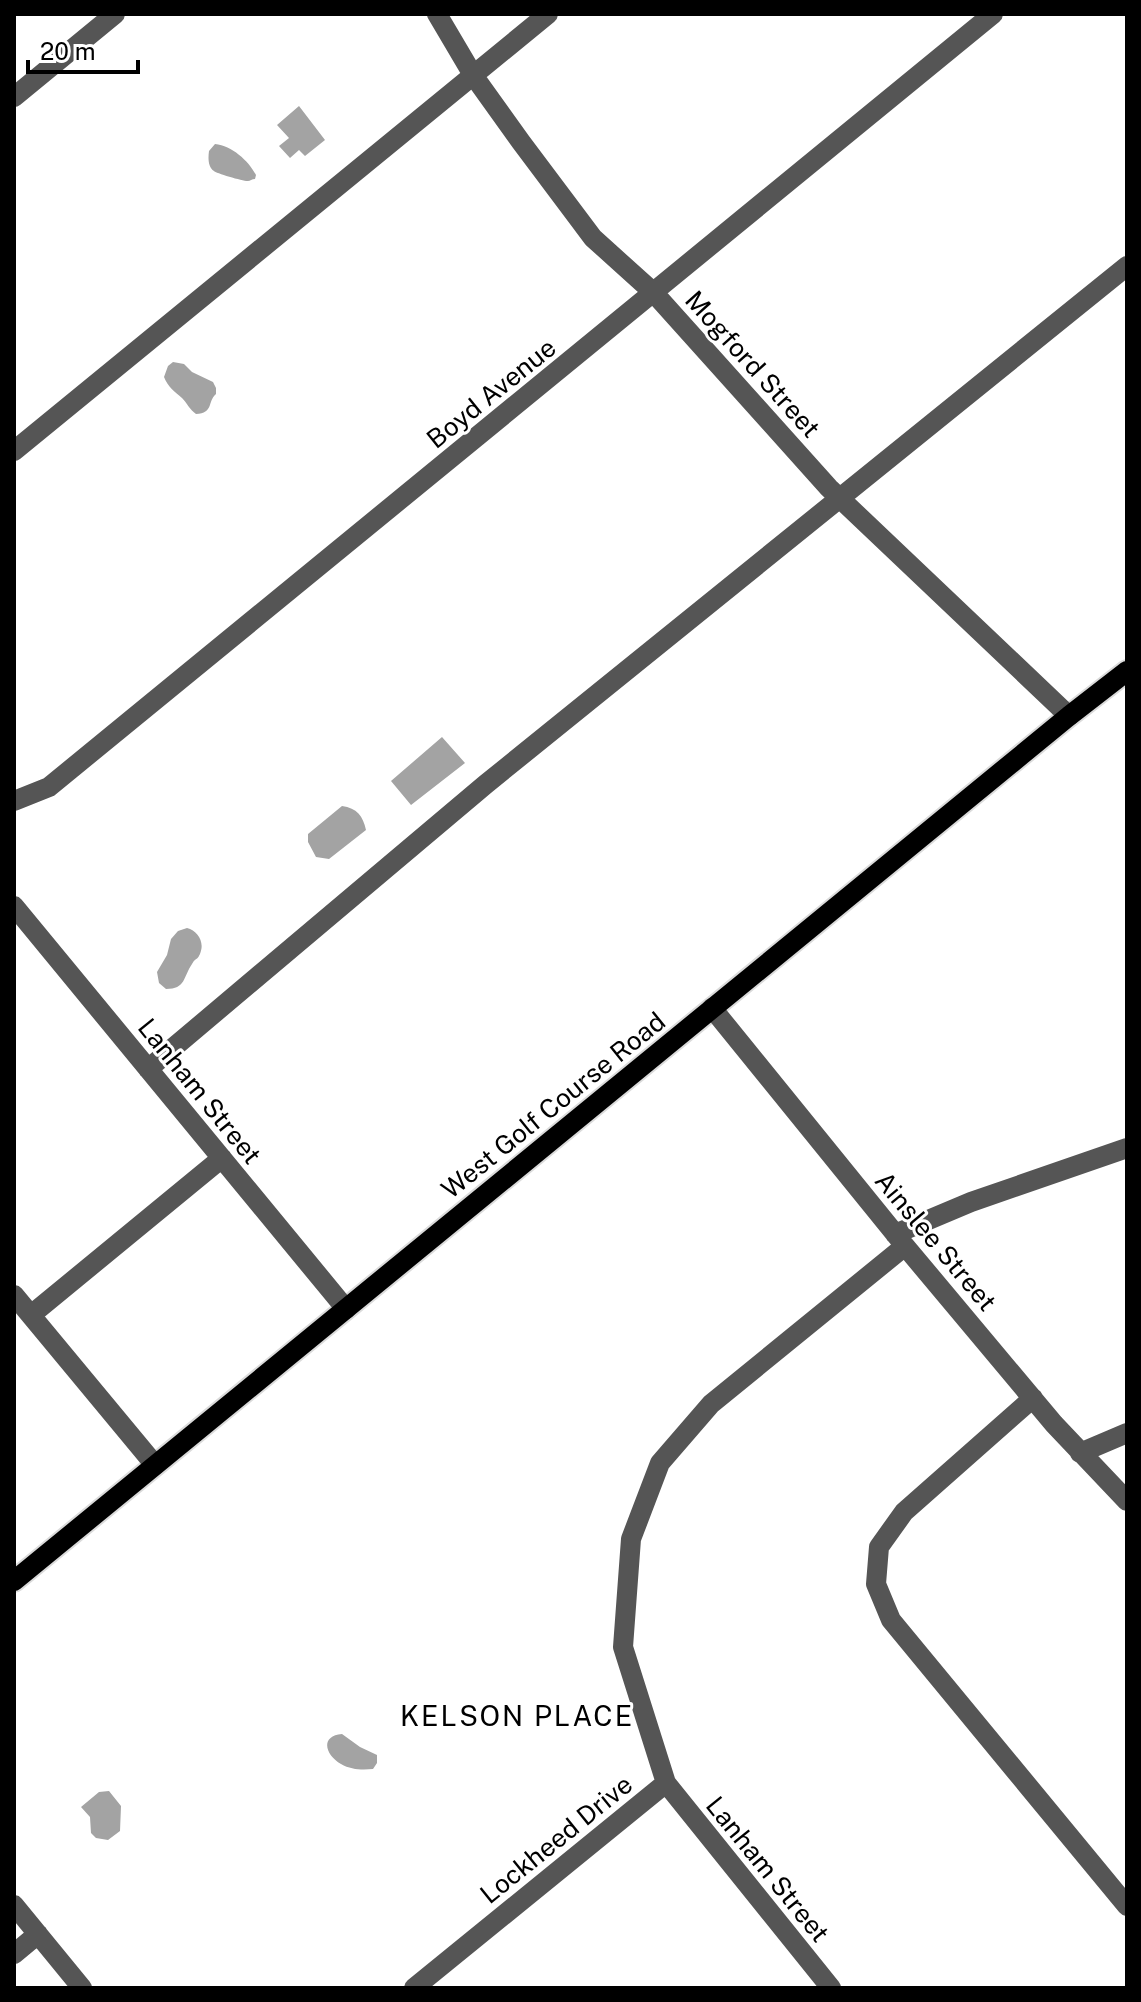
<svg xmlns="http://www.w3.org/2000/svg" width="1141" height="2002" viewBox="0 0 1141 2002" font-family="'Public Sans',sans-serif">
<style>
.water{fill:#a3a3a3}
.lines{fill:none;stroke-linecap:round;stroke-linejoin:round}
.major-casing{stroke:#dbdbdb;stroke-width:24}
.minor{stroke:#555;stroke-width:20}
.major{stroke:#000;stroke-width:20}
.labels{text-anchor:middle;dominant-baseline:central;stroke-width:6;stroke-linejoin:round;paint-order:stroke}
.street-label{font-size:26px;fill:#000;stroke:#fff}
.neighbourhood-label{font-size:28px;letter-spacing:2px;fill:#000;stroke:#fff}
</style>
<rect width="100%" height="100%" fill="#fff"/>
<path class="water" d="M299,106L325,140L305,156L299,150L290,158L279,146L289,138L277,125Z
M215,144C232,146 248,160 256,175L255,179C252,179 250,181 248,181C246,182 215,173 214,171C208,167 208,158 209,151Z
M173,362L184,364L192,372L213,382L216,388V394C207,402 214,413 196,414C190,410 187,403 182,398C174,391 168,387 164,377L168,366Z
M442,737L465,763L411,805L391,781Z
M342,806C357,808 363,816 366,830L329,859L316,857L308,842V834Z
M187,928C198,931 205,942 200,954C196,962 197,956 192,964C183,977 186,989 166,989L159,983L157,972L167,955L171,939L178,931Z
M342,1734L360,1747L377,1755V1763L373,1769C363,1770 351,1770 341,1764C326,1756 319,1736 342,1734Z
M109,1791L121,1806L120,1831L108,1840L96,1838L91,1833L90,1817L81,1807L99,1792Z"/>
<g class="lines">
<g class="major-casing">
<path id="major" d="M14,1581L1069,716L1127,671"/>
</g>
<path class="minor" d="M437,14L473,75L521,142L593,238L654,293L829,488L1069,716
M14,97L115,14
M14,451L548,14
M14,801L49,787L993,14
M14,906L346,1309
M712,1008L905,1246L1054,1424L1127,1501
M148,1069L486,784L1127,266
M895,1234L971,1202L1127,1148
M14,1295L155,1465
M31,1315L222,1158
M1033,1398L904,1512L879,1547L876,1584L891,1620L1127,1906
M1080,1453L1127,1433
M14,1905L82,1988
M14,1954L38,1934
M414,1988L666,1783
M831,1988L666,1783L623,1647L631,1539L660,1463L711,1404L905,1246"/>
<use href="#major" class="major"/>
</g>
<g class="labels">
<g class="street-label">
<text transform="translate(753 364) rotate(48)">Mogford Street</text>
<text transform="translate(491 393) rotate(-39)">Boyd Avenue</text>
<text transform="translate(200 1091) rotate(51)">Lanham Street</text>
<text transform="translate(553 1105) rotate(-39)">West Golf Course Road</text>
<text transform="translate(936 1241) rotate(50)">Ainslee Street</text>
<text transform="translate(556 1839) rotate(-39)">Lockheed Drive</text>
<text transform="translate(768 1869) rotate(51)">Lanham Street</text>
</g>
<g class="neighbourhood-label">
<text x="517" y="1715">KELSON PLACE</text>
</g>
</g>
<rect width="1141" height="2002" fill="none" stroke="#000000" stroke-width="32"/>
<path d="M28 60v12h110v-12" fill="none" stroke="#000000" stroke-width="4"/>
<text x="40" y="60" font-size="24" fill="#000000" stroke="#ffffff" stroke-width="6" paint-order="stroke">20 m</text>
</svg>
